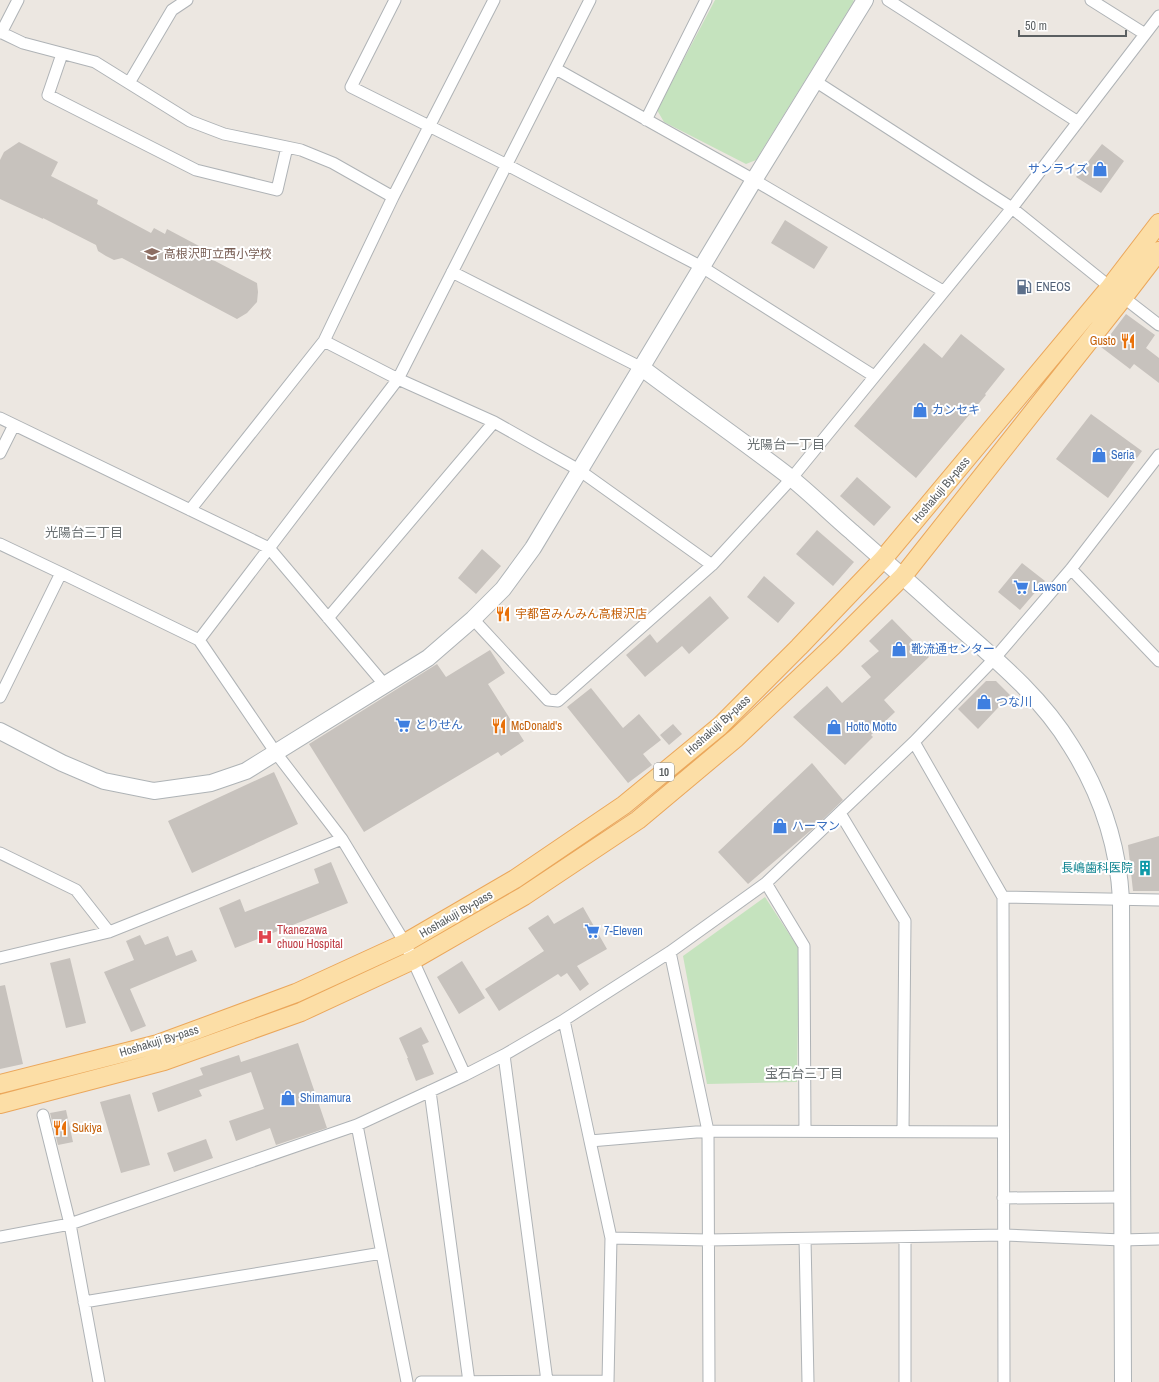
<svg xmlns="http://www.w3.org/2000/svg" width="1159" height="1382" viewBox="0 0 1159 1382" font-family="'Archivo Narrow','Noto Sans JP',sans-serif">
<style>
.green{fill:#c5e3be}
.building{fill:#c7c2bd}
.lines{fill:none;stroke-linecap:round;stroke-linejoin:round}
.street-casing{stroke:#afb3b6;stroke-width:13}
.secondary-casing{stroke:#aeb3b6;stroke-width:18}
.primary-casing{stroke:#eba75b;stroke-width:20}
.street{stroke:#fff;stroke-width:11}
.secondary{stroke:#fff;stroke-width:16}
.primary{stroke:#fcdea6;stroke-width:18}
.labels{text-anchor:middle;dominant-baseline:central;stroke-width:4;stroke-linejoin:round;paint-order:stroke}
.shield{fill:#fff;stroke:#8c8f90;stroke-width:1}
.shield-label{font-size:11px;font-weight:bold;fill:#5a5f61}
.shop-label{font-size:12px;fill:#366cbe;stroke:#fff;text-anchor:start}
.education-label{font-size:12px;fill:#785e54;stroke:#fff;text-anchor:start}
.service-label{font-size:12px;fill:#4e5e75;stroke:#fff;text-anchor:start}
.food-label{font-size:12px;fill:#c56008;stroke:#fff;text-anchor:start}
.street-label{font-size:12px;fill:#5a5f61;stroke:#fff}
.culture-label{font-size:12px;fill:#0d838f;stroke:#fff;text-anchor:end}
.health-label{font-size:12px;fill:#be3a42;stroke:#fff;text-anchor:start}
.neighbourhood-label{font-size:13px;fill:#6b7173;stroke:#fff}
</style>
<rect width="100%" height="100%" fill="#ece7e1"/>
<path class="green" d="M715,0H853L854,1L756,160L746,164L664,122L657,110Z
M765,897L799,949L797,1082L707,1084L683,956Z"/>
<path class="building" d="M19,142L58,162L51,176L98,200L97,204L151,233L154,228L165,234L167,229L199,246L196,251L257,283L258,292L257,302L247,313L237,319L122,258L114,260L106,256L98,251L96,245L43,218V219L0,199V160L4,152Z
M1102,144L1124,161L1101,193L1076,177Z
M785,220L828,247L814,269L771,243Z
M1126,314L1155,335L1146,348L1159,358V383L1134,364L1130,369L1101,347Z
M961,334L1005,369L985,394L986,395L916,478L854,426L924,343L942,358Z
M1091,414L1142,451L1108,498L1056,459Z
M857,477L891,507L874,526L840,496Z
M817,530L854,562L833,586L796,554Z
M482,549L501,566L476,594L458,578Z
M1022,563L1045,581L1020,610L998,592Z
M764,576L795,603L778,623L747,597Z
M710,596L729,618L689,654L682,646L645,677L626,655L650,634L657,643Z
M892,619L929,657L884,700L895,712L871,735L873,737L845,765L793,717L827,686L842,703L871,677L861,666L879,651L869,641Z
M490,650L505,673L488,684L524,741L501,756L498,752L364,832L309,744L437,664L446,677Z
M986,681H996L1010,695L978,729L958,709Z
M591,688L623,728L639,714L661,740L643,754L652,765L628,783L567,707Z
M673,724L682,734L669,745L660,735Z
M812,763L843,800L816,826L748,884L718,852Z
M274,772L298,824L192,873L168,821Z
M1159,836V891H1133L1128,845Z
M331,862L348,903L235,948L219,908L240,899L245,912L319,883L314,869Z
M583,907L607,949L577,966L589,984L580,991L567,973L561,977L558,974L499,1011L485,989L544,951L528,928L548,915L554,924Z
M140,935L145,945L168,936L176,956L192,950L197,961L130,989L146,1026L131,1032L104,972L134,960L126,941Z
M70,958L86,1023L66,1028L50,963Z
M462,961L485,998L459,1014L437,977Z
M5,985L23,1064L0,1069V986Z
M421,1027L429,1042L422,1045L434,1074L416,1081L407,1058H408L399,1038Z
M298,1043L327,1128L276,1145L270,1128L236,1141L229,1121L264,1109L251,1072L199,1090L202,1096L158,1112L152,1093L203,1075L200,1068L239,1055L241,1062Z
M130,1094L150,1165L121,1173L100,1102Z
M66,1110L73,1142L58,1145L50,1113Z
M206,1139L213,1158L174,1172L167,1153Z"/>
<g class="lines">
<g class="street-casing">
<path id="street" d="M395,0L351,87L507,165L702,267L874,376
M888,0L1078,122
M1091,0L1145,34
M0,32L23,43L95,62L190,121L224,134L301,150L333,163L393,197L494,0
M1,33L18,0
M62,54L48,95L196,170L277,190L287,147
M556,69L754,180L943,291
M815,81L1012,208L1110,287L1159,325
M129,83L172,10L187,0
M646,120L706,0
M452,272L642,368
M324,341L398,379L494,422L579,470L712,565
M0,418L269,548L384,684
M0,453L14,425
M190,510L324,341L393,197
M0,544L61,573
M1071,569L1159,661
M328,618L494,422
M473,619L548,700L558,701L712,565L791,479L1012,208L1159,16
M199,640L398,379L590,0
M0,697L61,573L199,640L276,753L342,839L405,943L465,1075
M914,742L1003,897L1004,1382
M840,813L905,921L903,1131
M0,853L76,890L109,932
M766,883L804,946L805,1130
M1003,897L1159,900
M670,952L708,1131L709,1382
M0,958L109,932L342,839
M564,1020L590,1141L708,1131L1003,1132
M504,1055L547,1381
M430,1091L469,1382
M43,1115L70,1224L99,1382
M357,1125L407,1382
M590,1141L611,1238L608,1382
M1003,1198L1122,1197
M0,1237L70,1224L357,1125L465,1075L504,1055L564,1020L670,952L766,883L914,742L994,659L1071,569L1159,455
M611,1238L708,1240L1004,1235L1122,1240L1159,1239
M805,1239L808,1382
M84,1302L382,1253
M421,1382L608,1381
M905,1382V1237"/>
</g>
<g class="secondary-casing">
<path id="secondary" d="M642,368C691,405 742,440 791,478C812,495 831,514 852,532C882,559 913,585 943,613C989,654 1039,693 1071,746C1100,792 1118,845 1121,899L1123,1382
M0,731L62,763L104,781L154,791L211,783L246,771L428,658L473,619L503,589L533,548L754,180L865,0"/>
</g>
<g class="primary-casing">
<path id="primary" d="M0,1084L158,1044L296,993L405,943L515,879L624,805L720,726L799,647L883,559L1110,287L1159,223
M0,1104L164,1061L301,1012L413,960L524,896L638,820L736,738L833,646L903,576L1123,298L1159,251"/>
</g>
<use href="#street" class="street"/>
<use href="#secondary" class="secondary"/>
<use href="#primary" class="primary"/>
</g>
<defs>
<g id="shop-bare" transform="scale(1.2)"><path d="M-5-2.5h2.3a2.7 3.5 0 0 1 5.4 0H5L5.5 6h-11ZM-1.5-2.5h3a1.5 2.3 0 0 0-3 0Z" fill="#3f7fe0" stroke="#fff" stroke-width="2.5" paint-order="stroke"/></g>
<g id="school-bare" transform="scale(1.2)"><path d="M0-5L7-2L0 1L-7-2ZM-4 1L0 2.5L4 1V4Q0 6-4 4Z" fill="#8d6e63" stroke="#fff" stroke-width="2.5" paint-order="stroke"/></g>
<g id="fuel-bare" transform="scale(1.2)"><path d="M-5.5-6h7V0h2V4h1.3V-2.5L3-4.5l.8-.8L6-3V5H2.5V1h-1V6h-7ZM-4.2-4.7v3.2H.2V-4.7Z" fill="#5c6f8a" stroke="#fff" stroke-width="2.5" paint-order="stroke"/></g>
<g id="restaurant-bare" transform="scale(1.2)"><path d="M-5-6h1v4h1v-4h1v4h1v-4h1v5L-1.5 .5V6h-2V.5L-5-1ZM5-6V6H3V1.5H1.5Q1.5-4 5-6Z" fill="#e8710a" stroke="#fff" stroke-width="2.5" paint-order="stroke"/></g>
<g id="supermarket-bare" transform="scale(1.2)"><path d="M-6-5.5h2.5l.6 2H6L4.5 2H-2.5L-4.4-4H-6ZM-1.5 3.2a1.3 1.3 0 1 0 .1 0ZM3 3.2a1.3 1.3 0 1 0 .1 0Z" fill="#3f7fe0" stroke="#fff" stroke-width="2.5" paint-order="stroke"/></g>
<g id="building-bare" transform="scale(1.2)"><path d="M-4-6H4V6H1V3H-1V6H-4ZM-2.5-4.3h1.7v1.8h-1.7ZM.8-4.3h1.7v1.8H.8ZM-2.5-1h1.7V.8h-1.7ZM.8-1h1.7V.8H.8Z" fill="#0f9aa8" stroke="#fff" stroke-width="2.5" paint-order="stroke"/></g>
<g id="hospital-bare" transform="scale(1.2)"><path d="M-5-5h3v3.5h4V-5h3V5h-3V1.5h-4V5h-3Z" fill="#e0444e" stroke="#fff" stroke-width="2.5" paint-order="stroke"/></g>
</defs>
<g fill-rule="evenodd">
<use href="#shop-bare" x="1100" y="169"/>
<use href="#school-bare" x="152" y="254"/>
<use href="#fuel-bare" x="1024" y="287"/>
<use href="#restaurant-bare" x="1128" y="341"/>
<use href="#shop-bare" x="920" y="410"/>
<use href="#shop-bare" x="1099" y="455"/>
<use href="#supermarket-bare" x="1021" y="587"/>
<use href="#restaurant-bare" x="503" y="614"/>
<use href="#shop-bare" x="899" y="649"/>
<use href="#shop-bare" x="984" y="702"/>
<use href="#supermarket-bare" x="403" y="725"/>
<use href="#restaurant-bare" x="499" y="726"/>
<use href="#shop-bare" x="834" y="727"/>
<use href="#shop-bare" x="780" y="826"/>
<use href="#building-bare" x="1145" y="868"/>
<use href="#supermarket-bare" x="592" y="931"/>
<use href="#hospital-bare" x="265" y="937"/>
<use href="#shop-bare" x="288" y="1098"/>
<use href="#restaurant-bare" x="60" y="1128"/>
</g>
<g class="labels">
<rect class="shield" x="654" y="763" width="20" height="18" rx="3"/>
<g class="shield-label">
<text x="664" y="772">10</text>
</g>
<g class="shop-label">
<text x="1088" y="169" text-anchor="end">サンライズ</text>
<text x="932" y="410">カンセキ</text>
<text x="1111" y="455">Seria</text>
<text x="1033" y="587">Lawson</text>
<text x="911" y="649">靴流通センター</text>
<text x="996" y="702">つな川</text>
<text x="415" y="725">とりせん</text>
<text x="846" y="727">Hotto Motto</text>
<text x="792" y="826">ハーマン</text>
<text x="604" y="931">7-Eleven</text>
<text x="300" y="1098">Shimamura</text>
</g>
<g class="education-label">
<text x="164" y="254">高根沢町立西小学校</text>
</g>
<g class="service-label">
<text x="1036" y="287">ENEOS</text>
</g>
<g class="food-label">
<text x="1116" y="341" text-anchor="end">Gusto</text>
<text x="515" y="614">宇都宮みんみん高根沢店</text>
<text x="511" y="726">McDonald's</text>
<text x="72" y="1128">Sukiya</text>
</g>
<g class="street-label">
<text transform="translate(941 490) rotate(-50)">Hoshakuji By-pass</text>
<text transform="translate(718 725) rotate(-42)">Hoshakuji By-pass</text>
<text transform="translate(456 914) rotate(-30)">Hoshakuji By-pass</text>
<text transform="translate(159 1041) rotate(-17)">Hoshakuji By-pass</text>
</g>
<g class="culture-label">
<text x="1133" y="868">長嶋歯科医院</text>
</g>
<g class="health-label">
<text x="277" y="930">Tkanezawa<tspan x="277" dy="14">chuou Hospital</tspan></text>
</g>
<g class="neighbourhood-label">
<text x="786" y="444">光陽台一丁目</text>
<text x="84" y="532">光陽台三丁目</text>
<text x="804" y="1073">宝石台三丁目</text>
</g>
</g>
<path d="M1019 30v6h107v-6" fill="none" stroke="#5a5f61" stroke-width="2"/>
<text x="1025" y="30" font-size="12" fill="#5a5f61" stroke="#ffffff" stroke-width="3" paint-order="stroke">50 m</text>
</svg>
